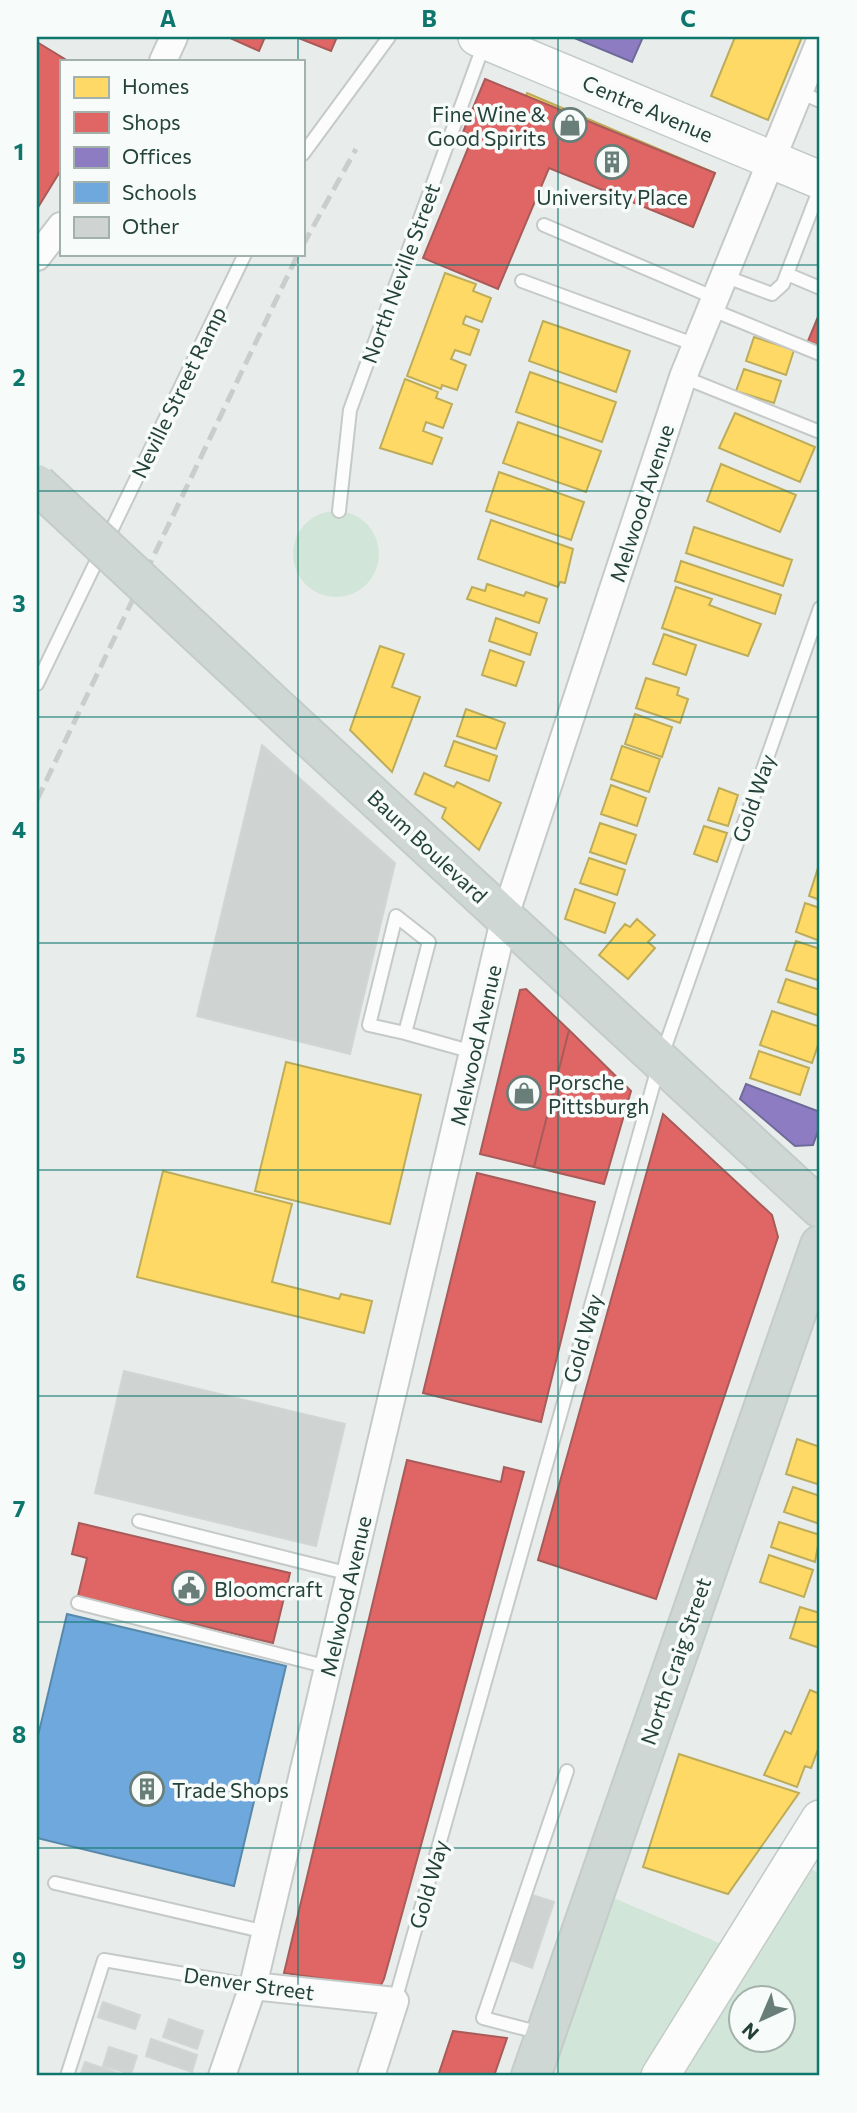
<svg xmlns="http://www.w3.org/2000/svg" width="857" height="2113" viewBox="0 0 857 2113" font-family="Commissioner,sans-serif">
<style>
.green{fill:#d1e6d8;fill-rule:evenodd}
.homes{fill:#ffd966;stroke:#bdac59;stroke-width:2}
.shops{fill:#e06666;stroke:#a85b59;stroke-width:2}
.offices{fill:#8e7cc3;stroke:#6e6b9a;stroke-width:2}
.schools{fill:#6fa8dc;stroke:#5889ab;stroke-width:2}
.building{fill:#cfd4d2;stroke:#d1d6d4;stroke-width:2}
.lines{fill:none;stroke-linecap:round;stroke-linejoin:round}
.lane-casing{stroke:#c5cac8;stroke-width:16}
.street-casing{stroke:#c5cac8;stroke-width:30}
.secondary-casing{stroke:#c3cbc8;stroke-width:40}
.primary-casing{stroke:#c3ccc9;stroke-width:42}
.lane{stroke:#fcfcfc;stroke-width:12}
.street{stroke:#fcfcfc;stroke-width:26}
.secondary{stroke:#fcfcfc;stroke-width:37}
.primary{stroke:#cfd7d5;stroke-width:38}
.rail{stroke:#c9cdcc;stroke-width:5;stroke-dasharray:14 7;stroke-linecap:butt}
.primary-bridge-casing{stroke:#c3ccc9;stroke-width:42;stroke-linecap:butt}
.primary-bridge{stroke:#cfd7d5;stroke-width:38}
.grid{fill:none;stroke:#0f766e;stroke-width:2;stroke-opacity:0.55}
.labels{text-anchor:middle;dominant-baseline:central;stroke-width:7;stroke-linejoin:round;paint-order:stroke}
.street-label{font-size:21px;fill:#24423a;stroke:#f7fbf9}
.poi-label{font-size:21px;fill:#24423a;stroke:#f7fbf9;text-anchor:start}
.neatline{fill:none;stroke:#0f766e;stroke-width:2.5}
.grid-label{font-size:23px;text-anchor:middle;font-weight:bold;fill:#0f766e}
</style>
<rect width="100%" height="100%" fill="#e8edeb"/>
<path class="green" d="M293 554a43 43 0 1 1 86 0a43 43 0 1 1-86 0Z
M795,1860L820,1874V2076H531L595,1890L738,1951ZM742,1997H784V2039H742Z"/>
<path class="homes" d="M735,37H802L768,120L711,96Z
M527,93L715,173L693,227L508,150Z
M445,273L476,284L473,291L491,298L482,322L466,316L464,320L463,324L479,330L470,355L455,350L451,359L466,365L457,390L442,385L441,389L407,376Z
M543,321L630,351L616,392L529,361Z
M754,337L794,350L786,375L746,361Z
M744,369L781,381L774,403L736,391Z
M530,372L616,402L602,442L516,412Z
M405,379L438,392L436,398L452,404L443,428L426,422L423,431L442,438L432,464L380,448Z
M735,413L815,447L800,482L719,448Z
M518,422L601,451L586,492L503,463Z
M721,464L796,495L780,532L707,501Z
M499,472L584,502L571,540L486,511Z
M491,520L573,549L565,583L560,582L558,587L478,559Z
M694,527L792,560L783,586L686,553Z
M681,561L781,595L775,614L675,581Z
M487,584L524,596L526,592L547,599L539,623L467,599L472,587L485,591Z
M676,587L712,599L709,605L761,624L748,656L662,628Z
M496,618L537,633L530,655L489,641Z
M664,634L696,645L686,675L653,664Z
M380,646L404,654L392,687L420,697L392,772L350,730Z
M490,650L524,662L516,686L482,675Z
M646,678L679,688L677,695L688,699L680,723L636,708Z
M466,709L505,723L496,749L457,736Z
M635,714L672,727L662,757L625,744Z
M454,741L497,756L489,781L445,766Z
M622,746L660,759L649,792L611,779Z
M424,773L454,787L457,782L501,803L479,850L442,818L446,808L415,794Z
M611,785L646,798L637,826L601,814Z
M719,788L738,795L728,826L708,820Z
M600,823L636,835L626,864L590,852Z
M704,826L727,833L717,862L694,854Z
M589,858L625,870L617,895L580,883Z
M818,868L820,869V900L809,896Z
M575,889L615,903L605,933L565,919Z
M805,903L820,908V941L796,932Z
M637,919L655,935L648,942L655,948L628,979L599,955L625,924L630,927Z
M796,941L820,949V981L786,970Z
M786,979L820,990V1016L778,1002Z
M772,1011L820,1027V1039L812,1063L760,1045Z
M759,1051L809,1068L800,1095L750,1078Z
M286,1062L421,1095L390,1224L255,1191Z
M163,1171L292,1204L272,1282L339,1299L341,1294L372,1301L364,1333L137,1277Z
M797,1439L820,1447V1485L786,1474Z
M793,1487L820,1496V1524L784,1512Z
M779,1522L820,1535L815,1562L771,1547Z
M769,1555L813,1570L804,1597L760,1582Z
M800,1607L820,1613V1648L790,1638Z
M810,1690L820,1694V1744L811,1768L805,1766L797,1787L764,1775L785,1731L791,1734Z
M679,1754L799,1793L728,1894L643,1867Z"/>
<path class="shops" d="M228,37H265L259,51Z
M296,37H337L331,51Z
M37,42L68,61H61V170L37,209Z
M485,79L715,173L693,227L549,168L498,289L423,258L473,136L463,132Z
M820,312V346L808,341Z
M526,989L569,1030L534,1167L480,1154L520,990Z
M569,1030L631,1091L604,1184L534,1167Z
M663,1114L772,1215L778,1237L656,1599L538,1560Z
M477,1173L595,1202L541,1422L423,1393Z
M407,1460L501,1482L504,1467L524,1472L384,1979L380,1987L284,1973Z
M79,1523L290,1573L273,1643L78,1596L87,1558L72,1554Z
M453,2031L507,2038L494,2076H438Z"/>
<path class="offices" d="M572,37H643L632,62Z
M746,1084L820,1112V1125L813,1145L795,1146L740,1099Z"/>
<path class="schools" d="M67,1614L286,1666L234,1886L37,1838V1740Z"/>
<path class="building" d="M262,745L395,863L350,1054L197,1016Z
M124,1371L345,1424L316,1546L95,1493Z
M532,1895L554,1902L532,1968L510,1960Z
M103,2002L140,2015L135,2029L98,2017Z
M169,2019L203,2031L197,2049L163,2037Z
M151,2039L197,2055L192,2072L146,2056Z
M109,2047L137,2056L131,2074L103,2066Z
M85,2062L126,2076H80Z"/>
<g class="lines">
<g class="lane-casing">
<path id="lane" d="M799,92L820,101
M303,154L389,37
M544,225L715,298
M787,274L820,288
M724,276L772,294L783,284L820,188
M522,281L696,345
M710,309L820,354
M683,377L820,432
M339,511L350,410L484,44
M37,684L245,254
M405,1033L369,1025L396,916L429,942L405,1033L473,1052
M139,1521L350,1574
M78,1603L328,1667
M55,1883L266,1932
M395,2001L660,1061L820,608
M541,2033L483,2018L567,1771
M67,2076L104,1960L253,1986"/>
</g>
<g class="street-casing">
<path id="street" d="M163,61L174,37
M37,257L61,226
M253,1986L395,2001L371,2076
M222,2076L253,1986L505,916L683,377L820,41"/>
</g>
<g class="secondary-casing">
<path id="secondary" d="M477,37L820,180
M660,2076L820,1819"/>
</g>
<g class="primary-casing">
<path id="primary" d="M286,716L820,1208
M531,2076L820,1245"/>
</g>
<use href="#lane" class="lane"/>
<use href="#street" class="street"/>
<use href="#secondary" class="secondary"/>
<use href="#primary" class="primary"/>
<path class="rail" d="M303,245L356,149
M37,800L298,254"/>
<g class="primary-bridge-casing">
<path id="primary-bridge" d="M37,484L286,716"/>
</g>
<use href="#primary-bridge" class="primary-bridge"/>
</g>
<path class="grid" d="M298,37V61M558,37V2076M298,254V2076M37,265H820M37,491H820M37,717H820M37,943H820M37,1170H820M37,1396H820M37,1622H820M37,1848H820"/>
<defs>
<g id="shop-ring" transform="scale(1.75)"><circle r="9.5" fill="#f7fbf9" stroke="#697e78" stroke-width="1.5"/><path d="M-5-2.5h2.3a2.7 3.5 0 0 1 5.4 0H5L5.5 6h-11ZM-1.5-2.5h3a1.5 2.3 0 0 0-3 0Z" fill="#697e78"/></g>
<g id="building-ring" transform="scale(1.75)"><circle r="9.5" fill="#f7fbf9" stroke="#697e78" stroke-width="1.5"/><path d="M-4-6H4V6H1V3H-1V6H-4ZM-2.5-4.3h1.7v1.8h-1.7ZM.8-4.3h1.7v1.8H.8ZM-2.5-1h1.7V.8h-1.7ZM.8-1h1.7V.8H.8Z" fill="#697e78"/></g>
<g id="civic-ring" transform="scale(1.75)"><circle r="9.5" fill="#f7fbf9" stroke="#697e78" stroke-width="1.5"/><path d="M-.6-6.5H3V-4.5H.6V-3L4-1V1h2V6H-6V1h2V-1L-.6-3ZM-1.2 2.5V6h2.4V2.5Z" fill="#697e78"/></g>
</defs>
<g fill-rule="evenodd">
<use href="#shop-ring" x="570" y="125"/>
<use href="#building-ring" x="612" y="162"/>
<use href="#shop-ring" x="524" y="1093"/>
<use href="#civic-ring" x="189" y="1588"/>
<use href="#building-ring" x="147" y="1789"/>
</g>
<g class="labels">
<g class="street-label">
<text transform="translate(648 108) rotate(23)">Centre Avenue</text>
<text transform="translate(400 273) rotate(-70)">North Neville Street</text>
<text transform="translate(178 392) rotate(-64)">Neville Street Ramp</text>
<text transform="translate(641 503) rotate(-72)">Melwood Avenue</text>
<text transform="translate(753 798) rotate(-71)">Gold Way</text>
<text transform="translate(428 846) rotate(43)">Baum Boulevard</text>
<text transform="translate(475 1045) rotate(-77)">Melwood Avenue</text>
<text transform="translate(582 1338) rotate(-74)">Gold Way</text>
<text transform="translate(345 1596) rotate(-77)">Melwood Avenue</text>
<text transform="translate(675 1661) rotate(-71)">North Craig Street</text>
<text transform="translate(428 1884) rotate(-74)">Gold Way</text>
<text transform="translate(249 1983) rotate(8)">Denver Street</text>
</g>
<g class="poi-label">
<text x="546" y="113" text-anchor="end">Fine Wine &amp;<tspan x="546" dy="24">Good Spirits</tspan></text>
<text x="612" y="196" text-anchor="middle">University Place</text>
<text x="548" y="1081">Porsche<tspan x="548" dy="24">Pittsburgh</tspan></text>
<text x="214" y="1588">Bloomcraft</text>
<text x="172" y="1789">Trade Shops</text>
</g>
</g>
<rect width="857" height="2113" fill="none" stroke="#f7fbf9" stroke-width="77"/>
<rect x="60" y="60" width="245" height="196" fill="#f7fbf9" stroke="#a3b1ad" stroke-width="2"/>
<rect x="74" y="77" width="35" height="21" fill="#ffd966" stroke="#a3b1ad" stroke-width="2"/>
<text x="122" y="94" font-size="21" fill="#24423a">Homes</text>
<rect x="74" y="112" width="35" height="21" fill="#e06666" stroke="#a3b1ad" stroke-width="2"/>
<text x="122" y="130" font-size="21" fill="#24423a">Shops</text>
<rect x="74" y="147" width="35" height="21" fill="#8e7cc3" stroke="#a3b1ad" stroke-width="2"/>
<text x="122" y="164" font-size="21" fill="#24423a">Offices</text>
<rect x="74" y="182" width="35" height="21" fill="#6fa8dc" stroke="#a3b1ad" stroke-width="2"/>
<text x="122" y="200" font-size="21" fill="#24423a">Schools</text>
<rect x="74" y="217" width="35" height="21" fill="#cfd4d2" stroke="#a3b1ad" stroke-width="2"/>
<text x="122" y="234" font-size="21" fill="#24423a">Other</text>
<g transform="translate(762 2019) rotate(224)"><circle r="33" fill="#f7fbf9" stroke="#a3b1ad" stroke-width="2"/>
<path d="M0-5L12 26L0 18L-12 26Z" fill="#697e78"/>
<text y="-10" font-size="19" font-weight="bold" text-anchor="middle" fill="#24423a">N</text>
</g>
<rect x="38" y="38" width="780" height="2036" class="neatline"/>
<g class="grid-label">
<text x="168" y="27">A</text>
<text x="429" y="27">B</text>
<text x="688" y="27">C</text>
<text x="19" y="160">1</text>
<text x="19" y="386">2</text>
<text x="19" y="612">3</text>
<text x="19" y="838">4</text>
<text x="19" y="1064">5</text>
<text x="19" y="1291">6</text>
<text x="19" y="1517">7</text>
<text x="19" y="1743">8</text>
<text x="19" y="1969">9</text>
</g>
</svg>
